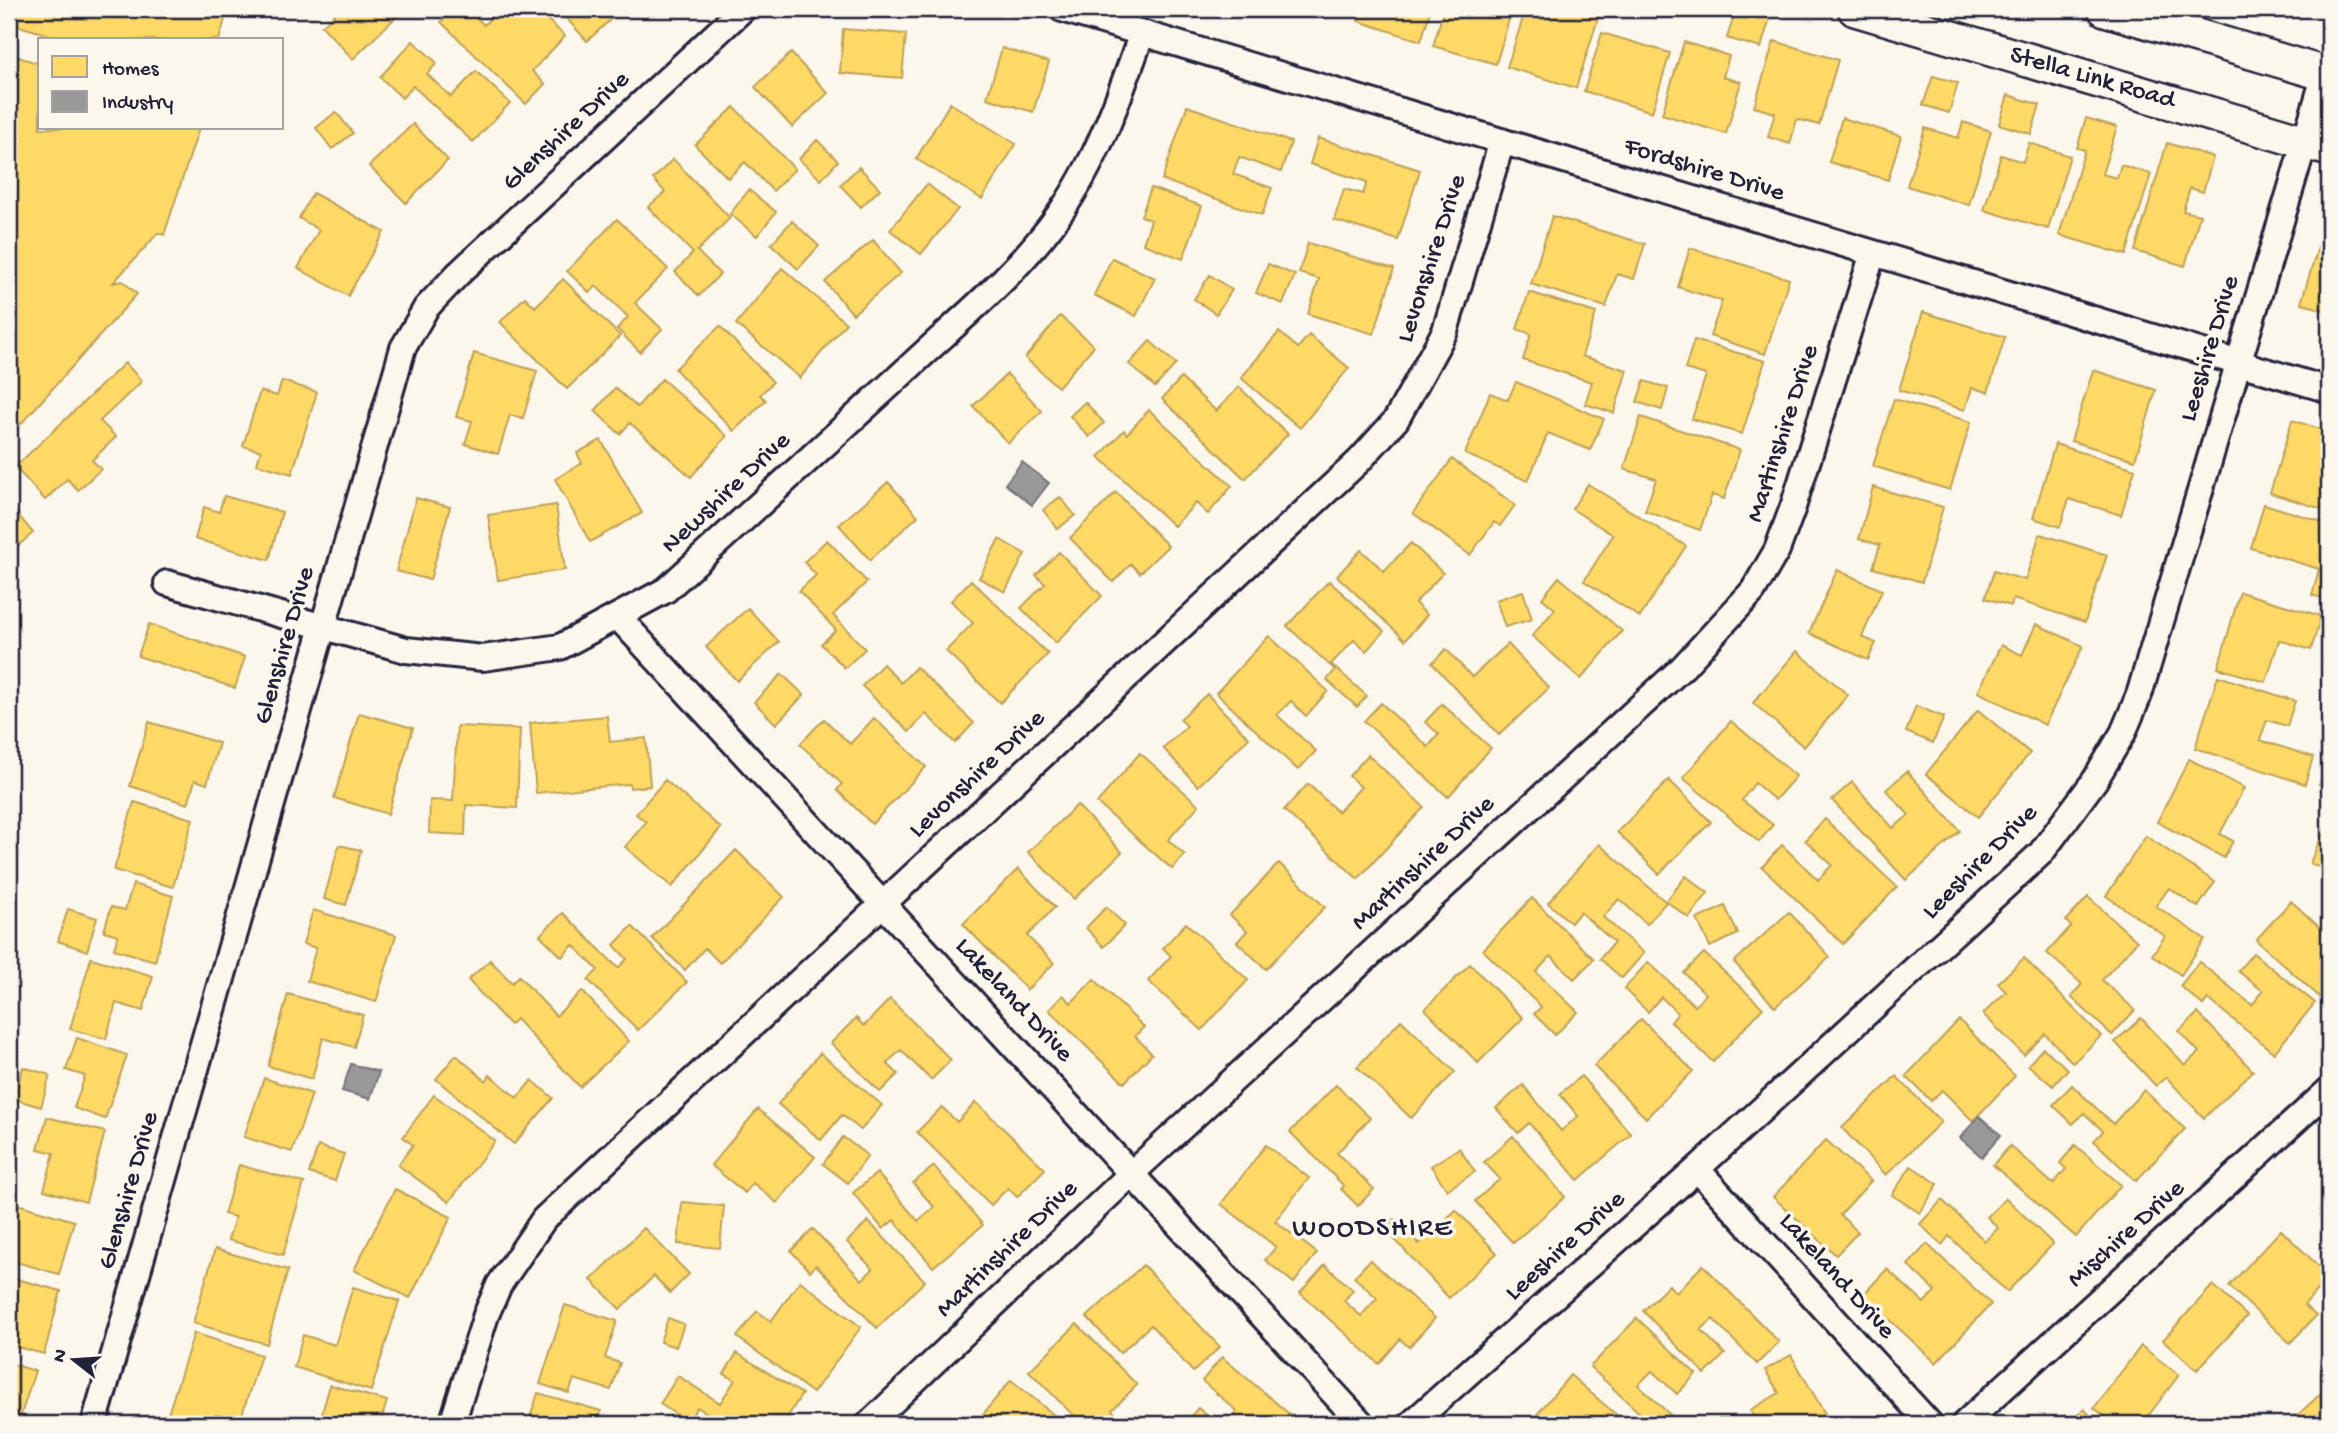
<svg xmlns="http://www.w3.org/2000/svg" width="2338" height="1433" viewBox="0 0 2338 1433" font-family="'Gochi Hand',sans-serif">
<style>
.homes{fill:#ffd966;stroke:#bda259;stroke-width:2}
.industry{fill:#999;stroke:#75757d;stroke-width:2}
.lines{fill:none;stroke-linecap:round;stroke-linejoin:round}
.minor-casing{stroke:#22223b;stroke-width:30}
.secondary-casing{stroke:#22223b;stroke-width:38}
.minor{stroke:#fbf7ec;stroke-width:24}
.secondary{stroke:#fbf7ec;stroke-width:33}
.labels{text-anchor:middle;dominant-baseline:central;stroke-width:7;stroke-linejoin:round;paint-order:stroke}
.street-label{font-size:26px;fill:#22223b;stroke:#fbf7ec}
.neighbourhood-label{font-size:28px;letter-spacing:2px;fill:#22223b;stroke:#fbf7ec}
</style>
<rect width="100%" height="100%" fill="#fbf7ec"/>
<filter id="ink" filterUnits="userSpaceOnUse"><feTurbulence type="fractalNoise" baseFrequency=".0143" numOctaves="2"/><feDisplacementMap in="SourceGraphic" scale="14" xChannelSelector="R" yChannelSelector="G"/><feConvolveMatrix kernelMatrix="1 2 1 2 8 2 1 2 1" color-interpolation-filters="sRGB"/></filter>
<g filter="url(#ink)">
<path class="homes" d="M9,9H228L219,40H66L9,23Z
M340,9H392L398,15L353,59L322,26Z
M454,9H467L484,25L499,9H536L565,36L532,71L545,84L526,104L441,22Z
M558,9H622L587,41Z
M1316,9H1337L1335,15Z
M1361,9H1431L1421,41L1358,21Z
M1444,9H1471L1486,13L1487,9H1512L1496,64L1433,46Z
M1526,9H1601L1576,88L1507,67Z
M1736,9L1770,18L1761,48L1727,38Z
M843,29L906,34L902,78L840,73Z
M1602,33L1670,53L1652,112L1584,91Z
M413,41L437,63L427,74L451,97L476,71L510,103L473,142L413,86L402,98L380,77Z
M1774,41L1838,60L1819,125L1797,119L1790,144L1768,137L1775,113L1754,107Z
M1684,42L1729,56L1723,77L1741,82L1726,134L1662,114Z
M1002,48L1049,62L1033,112L987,98Z
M791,53L828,93L792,127L755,87Z
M9,54L40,64V128H199L164,235L158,233L113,283L123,281L137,294L20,425L13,419L9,423Z
M1933,76L1958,83L1949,113L1923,105Z
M2008,95L2040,105L2031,134L1999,124Z
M950,103L1016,144L982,199L916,159Z
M1187,106L1291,142L1281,172L1239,157L1233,174L1272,188L1262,215L1162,180Z
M734,107L795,169L773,191L745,162L728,178L695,145Z
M336,112L353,133L332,149L316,128Z
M1842,118L1901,136L1888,180L1829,162Z
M2086,118L2117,127L2102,174L2117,178L2121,165L2151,174L2126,255L2059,235L2085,150L2077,148Z
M1963,122L1991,131L1969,205L1907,186L1925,128L1958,138Z
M413,124L448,160L406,203L369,166Z
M1318,138L1420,170L1398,240L1334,220L1344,189L1363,194L1367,182L1310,164Z
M817,140L838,161L821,180L799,159Z
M2029,143L2070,156L2048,229L1984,210L2001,155L2023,162Z
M2167,143L2213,157L2203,192L2190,188L2183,211L2200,215L2185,266L2135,251Z
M673,159L730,218L697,251L720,274L699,296L675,272L693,253L648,207L665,192L653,179Z
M859,167L880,189L861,207L840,185Z
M927,184L958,209L921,254L890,230Z
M1151,188L1202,206L1183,259L1143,244L1151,220L1141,216Z
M749,190L776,212L757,236L730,214Z
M313,193L384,232L348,296L298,268L319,230L299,218Z
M2329,211V312L2301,303Z
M1552,216L1645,244L1634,279L1617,274L1606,307L1531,284Z
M617,219L668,269L635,303L662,329L640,352L617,329L628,317L596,286L590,293L567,271Z
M792,221L819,246L798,269L771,244Z
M873,240L901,273L853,314L825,282Z
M1308,243L1394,269L1374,334L1308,314L1319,279L1299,273Z
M1690,248L1789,279L1765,354L1710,336L1722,301L1678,287Z
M1112,258L1155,278L1136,316L1094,295Z
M1268,264L1295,275L1283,304L1256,293Z
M782,268L846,323L800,378L736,324Z
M1210,275L1232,290L1216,314L1194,299Z
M563,279L620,336L567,389L500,322L525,297L535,307Z
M1529,292L1596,313L1582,356L1627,370L1614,413L1585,404L1592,382L1523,360L1531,334L1517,329Z
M1923,312L2005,337L1988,392L1972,388L1965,410L1899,390Z
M1060,316L1094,346L1058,387L1025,358Z
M720,326L773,382L760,395L766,400L734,431L675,369Z
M1279,332L1298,348L1309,335L1349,368L1300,428L1241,378Z
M1694,340L1765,361L1742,434L1692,419L1706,375L1685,369Z
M1150,341L1176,364L1155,387L1129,364Z
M474,353L537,371L523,418L510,415L498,454L465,444L472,421L456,417Z
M125,363L142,381L100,421L116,437L92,460L101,469L78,490L67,479L45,500L15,467Z
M2093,370L2156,390L2135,460L2071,441Z
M1007,374L1042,411L1008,443L973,406Z
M1181,378L1216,411L1239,387L1288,434L1245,479L1162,399Z
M662,379L727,436L691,477L630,423L620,434L595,411L615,388L637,407Z
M282,381L317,392L292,474L257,464L261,451L243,446L260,391L277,396Z
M1644,381L1668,388L1662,410L1637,402Z
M1516,382L1604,419L1590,450L1548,433L1528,481L1465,454L1490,393L1508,400Z
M1894,399L1971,422L1950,490L1873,466Z
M1085,402L1104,423L1089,437L1070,416Z
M1149,410L1232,486L1208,514L1196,503L1174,526L1099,457L1124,430L1127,434Z
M1641,417L1740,450L1724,499L1712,495L1700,530L1645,511L1656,479L1624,469Z
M2292,420L2329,432V511L2270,493Z
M601,440L642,513L590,542L555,479L582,463L577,453Z
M2055,444L2135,469L2121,515L2069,499L2060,527L2033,518Z
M1452,459L1515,505L1500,526L1494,522L1470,555L1413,513Z
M888,482L918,516L870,560L839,525Z
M1588,484L1686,546L1640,617L1584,581L1613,535L1572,509Z
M1873,487L1943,507L1922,582L1873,568L1880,545L1859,539Z
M1116,492L1168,546L1140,573L1131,564L1113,582L1070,538Z
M224,496L282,512L269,560L195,539L204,507L219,512Z
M1060,497L1075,515L1058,529L1043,510Z
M416,498L450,507L430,580L396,571Z
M9,504L33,533L13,550L9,545Z
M2264,504L2329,524V600L2312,595L2319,569L2251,548Z
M556,505L565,570L498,580L488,515Z
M2040,534L2107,555L2085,622L2013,599L2011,606L1985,598L1994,571L2025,580Z
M999,539L1025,554L1005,592L979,578Z
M827,540L867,582L833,615L865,649L845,668L821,644L836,630L799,591L816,575L804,562Z
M1411,543L1443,573L1415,603L1427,615L1405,640L1337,576L1361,550L1384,571Z
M1059,552L1102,596L1056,643L1021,608L1045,584L1036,575Z
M1837,570L1882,590L1862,637L1876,643L1868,660L1809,633Z
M1559,577L1622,631L1581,679L1532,636L1555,609L1542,598Z
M971,580L1048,654L1000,703L946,651L973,623L951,601Z
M1329,581L1384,631L1366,651L1354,640L1331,664L1367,696L1357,707L1327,680L1335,670L1287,626Z
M1523,591L1532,619L1505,627L1496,600Z
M2240,592L2321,616L2311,650L2279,640L2266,682L2218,668Z
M748,608L779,642L737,681L706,647Z
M149,624L245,657L235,688L138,656Z
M2036,624L2083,646L2045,725L1978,692L2001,645L2022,655Z
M1269,636L1328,691L1306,716L1291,701L1277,715L1316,751L1298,770L1216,693Z
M1508,644L1549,688L1499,735L1432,663L1446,649L1472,677Z
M1797,651L1848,695L1804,747L1753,703Z
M883,664L901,683L916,667L974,723L955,743L926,714L909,732L862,686Z
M782,674L804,695L776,724L754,702Z
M2218,676L2295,701L2287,726L2267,720L2260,740L2313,757L2305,784L2195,748Z
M1207,694L1249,738L1198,786L1163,748L1187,726L1180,719Z
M1381,703L1428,747L1439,734L1425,722L1442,704L1491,748L1448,797L1364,721Z
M1916,706L1944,717L1933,743L1906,732Z
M1978,710L2030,753L1978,817L1926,774Z
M359,713L413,728L388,814L334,798Z
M607,716L610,742L646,738L650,786L630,788L629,784L536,793L530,723Z
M874,718L926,767L872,824L837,790L842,784L800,744L824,719L850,744Z
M1731,721L1796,776L1775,800L1755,783L1742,800L1773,825L1759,842L1683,778Z
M149,722L219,743L207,784L195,780L188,804L130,786Z
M457,726L520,729L517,808L466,805L465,835L429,833L430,800L453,801Z
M1140,753L1199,805L1168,840L1185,855L1172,869L1097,803Z
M1368,755L1424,807L1358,879L1284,810L1308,784L1338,812L1361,787L1349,776Z
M2189,759L2244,788L2220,834L2233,841L2224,858L2157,822Z
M2329,766V789L2319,784Z
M1907,771L1960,831L1906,880L1832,800L1852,782L1893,828L1909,815L1886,790Z
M665,780L721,828L672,887L625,847L646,822L636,814Z
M1669,780L1711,822L1659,874L1617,832Z
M134,802L193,819L173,887L114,870Z
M1077,805L1122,852L1074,899L1028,852Z
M1825,819L1897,887L1843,944L1762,867L1782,845L1818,880L1832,865L1805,840Z
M2329,819V872L2310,863Z
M2146,836L2215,882L2198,907L2169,888L2156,906L2205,939L2181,975L2152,955L2165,936L2106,896Z
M1599,844L1666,902L1647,924L1619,899L1603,917L1644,953L1622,978L1600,959L1614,942L1580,912L1571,923L1548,903Z
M339,845L361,850L346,905L324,899Z
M736,850L784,897L720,963L705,948L685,970L652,938Z
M1279,863L1325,907L1266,969L1237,942L1247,931L1230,915Z
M1018,869L1055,907L1027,936L1054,963L1027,990L963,924Z
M1686,876L1708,893L1689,918L1666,901Z
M133,884L173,896L155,961L114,949L118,935L104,931L111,907L125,910Z
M2088,897L2137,941L2102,980L2135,1010L2112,1035L2071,997L2082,984L2047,953L2071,926L2066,921Z
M1532,898L1594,959L1574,979L1551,956L1536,972L1578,1012L1555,1035L1534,1014L1541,1007L1483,950Z
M2291,901L2329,936V992L2323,1000L2256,940Z
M1725,906L1738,934L1710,947L1697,919Z
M1106,907L1125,925L1104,947L1086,928Z
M68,909L97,918L87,951L58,941Z
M313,910L396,935L376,1002L307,981L316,948L303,944Z
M1789,912L1830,957L1775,1007L1734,962Z
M563,913L618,968L627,959L614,945L632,926L687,982L638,1030L588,980L598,970L573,945L562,957L540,935Z
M1186,923L1248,980L1202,1030L1148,981L1171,956L1163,948Z
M1704,953L1763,1008L1713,1062L1671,1022L1678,1013L1661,997L1648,1012L1624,989L1648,962L1695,1006L1706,994L1684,973Z
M2253,953L2315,1003L2274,1053L2208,999L2203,1005L2180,986L2199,962L2252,1005L2263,991L2238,971Z
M91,958L153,976L143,1011L116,1003L106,1039L70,1029Z
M2024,958L2101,1036L2073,1063L2045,1034L2024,1055L1983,1014L2006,992L1998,983Z
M490,960L512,983L519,976L556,1016L582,991L629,1041L580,1087L516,1019L510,1025L468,980Z
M1470,964L1523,1018L1478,1063L1425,1009Z
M1094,979L1144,1027L1135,1036L1152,1054L1124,1083L1049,1010L1063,995L1071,1003Z
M288,994L363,1015L354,1047L323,1038L312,1079L268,1066Z
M890,999L951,1060L931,1080L901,1050L887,1063L898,1074L880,1092L831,1043L856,1018L864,1026Z
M2198,1013L2253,1071L2204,1118L2166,1077L2156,1086L2115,1042L2141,1018L2185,1065L2199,1052L2179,1031Z
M1641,1019L1693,1071L1646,1118L1594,1066Z
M1401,1020L1455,1072L1411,1118L1357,1067Z
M1959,1020L2015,1076L1973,1121L1942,1090L1931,1101L1906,1076Z
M77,1038L127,1055L105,1119L74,1108L85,1076L66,1070Z
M2043,1048L2068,1069L2053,1086L2028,1065Z
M820,1053L882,1105L861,1130L842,1115L821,1140L778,1104Z
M456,1055L486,1081L490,1075L517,1098L532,1080L553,1098L514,1144L436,1079Z
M23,1067L50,1075L41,1107L14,1099Z
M1581,1076L1631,1134L1578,1180L1529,1123L1518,1133L1496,1108L1523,1085L1561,1131L1578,1116L1560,1094Z
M1896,1076L1941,1122L1886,1175L1842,1128Z
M264,1078L312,1094L292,1152L244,1137Z
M1336,1085L1370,1118L1337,1153L1374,1189L1358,1206L1341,1189L1344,1186L1290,1132Z
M2072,1085L2113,1124L2144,1090L2185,1129L2136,1181L2094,1141L2103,1131L2084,1113L2073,1124L2053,1105Z
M434,1095L495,1141L449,1202L398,1165L413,1145L403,1137Z
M976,1102L1045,1169L1017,1197L1008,1188L991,1205L917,1132L942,1107L957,1122Z
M758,1109L815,1157L777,1203L753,1183L745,1193L711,1165Z
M47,1117L105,1132L86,1202L44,1190L54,1153L38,1149Z
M1513,1136L1565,1197L1513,1243L1475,1201L1500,1179L1484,1162Z
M843,1137L868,1156L848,1183L823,1164Z
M1826,1140L1871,1181L1840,1215L1858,1232L1836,1255L1773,1197Z
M1266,1145L1309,1178L1275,1221L1317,1253L1294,1283L1265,1260L1276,1247L1221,1204Z
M2075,1145L2121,1185L2076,1237L1993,1165L2010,1146L2053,1184L2066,1169L2060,1163Z
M318,1146L344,1154L335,1181L309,1173Z
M1459,1148L1475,1172L1447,1190L1431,1166Z
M239,1165L304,1183L283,1255L228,1240L235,1217L224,1214Z
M934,1166L983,1225L933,1267L894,1220L883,1229L853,1193L877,1173L918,1221L934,1207L913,1183Z
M1911,1166L1938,1184L1920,1213L1892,1195Z
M395,1189L451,1217L410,1298L354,1270Z
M2006,1198L2053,1244L2007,1292L1949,1236L1942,1245L1920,1224L1942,1200L1985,1241L1998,1228L1987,1217Z
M682,1202L724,1206L720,1248L678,1244Z
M17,1204L74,1221L59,1274L9,1260V1231Z
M1456,1210L1497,1253L1449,1298L1385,1229L1395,1219L1419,1244Z
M868,1221L925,1281L877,1328L816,1265L810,1271L791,1251L813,1229L862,1280L873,1269L847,1242Z
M644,1228L689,1274L670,1293L654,1276L620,1309L591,1280Z
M2281,1230L2329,1276L2304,1305L2316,1316L2290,1343L2229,1286Z
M1927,1244L1991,1304L1936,1363L1863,1295L1887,1269L1924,1303L1935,1291L1908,1265Z
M215,1249L288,1270L267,1344L193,1323Z
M1370,1260L1435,1318L1409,1347L1400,1339L1379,1364L1300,1293L1325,1265L1353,1290L1344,1301L1361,1316L1377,1298L1354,1277Z
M1143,1265L1220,1347L1193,1372L1151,1325L1120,1353L1087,1317Z
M1703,1265L1779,1342L1757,1364L1713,1319L1701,1330L1725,1354L1705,1374L1643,1311L1669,1285L1676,1293Z
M9,1277L61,1291L44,1354L9,1345L17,1313L9,1311Z
M800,1281L861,1327L813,1393L737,1337L757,1311L771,1321Z
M2213,1285L2247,1316L2197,1370L2163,1340Z
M353,1287L399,1301L371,1391L294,1367L303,1335L335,1345Z
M565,1305L617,1321L605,1358L620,1363L611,1390L574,1379L569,1393L540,1384Z
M668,1318L684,1324L676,1347L660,1342Z
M1637,1318L1696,1374L1677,1394L1652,1371L1638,1385L1680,1424H1641L1646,1419L1590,1367Z
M1077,1324L1137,1385L1112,1410L1125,1424H1082L1029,1371Z
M194,1333L261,1355L239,1424H199L168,1414Z
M2141,1346L2179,1375L2142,1424H2116L2094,1408Z
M737,1353L802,1394L783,1424H724L697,1407L688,1422L660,1404L678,1376L720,1403L735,1380L724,1374Z
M1791,1355L1831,1424H1758L1750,1410L1779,1393L1765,1370Z
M1222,1357L1301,1424H1226L1237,1411L1202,1381Z
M9,1363L35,1371L18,1424H9Z
M1570,1375L1627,1424H1529Z
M1011,1380L1065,1424H975Z
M330,1385L387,1401L380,1424H319Z
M2329,1386V1424H2288Z
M538,1393L601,1411L597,1424H528Z
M1198,1408L1217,1424H1184Z
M2084,1409L2098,1424H2068Z"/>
<path class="industry" d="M1022,462L1049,483L1032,505L1005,484Z
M351,1064L379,1072L370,1099L342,1091Z
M1979,1116L2001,1135L1982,1157L1960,1138Z"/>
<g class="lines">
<g class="minor-casing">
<path id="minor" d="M1062,9L2329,390
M167,583L406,650L483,658L560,647L666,590C746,517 825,444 905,371C957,322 1016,275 1058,216C1097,162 1120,95 1142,33
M619,618L1362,1424
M1697,1169L1930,1424
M94,1424L403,348L426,308L458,274L743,9
M452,1424L486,1315L499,1285L544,1219L1359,461L1396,420L1445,331L1502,141
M869,1424L1132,1173L1683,667L1753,591L1777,550L1793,507L1873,253
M1411,1424L1697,1169L2041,853L2095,780L2123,733L2139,695L2325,74
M1964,1424L2329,1090"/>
</g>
<g class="secondary-casing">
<path id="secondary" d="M1855,9L2329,149
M2105,9L2329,75"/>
</g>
<use href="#minor" class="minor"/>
<use href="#secondary" class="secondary"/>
</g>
</g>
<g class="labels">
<g class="street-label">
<text transform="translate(2092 79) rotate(16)">Stella Link Road</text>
<text transform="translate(567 132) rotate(-43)">Glenshire Drive</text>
<text transform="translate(1704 171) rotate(17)">Fordshire Drive</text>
<text transform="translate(1433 259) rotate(-72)">Levonshire Drive</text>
<text transform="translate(2211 349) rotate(-73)">Leeshire Drive</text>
<text transform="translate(1784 434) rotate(-72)">Martinshire Drive</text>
<text transform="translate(727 494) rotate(-43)">Newshire Drive</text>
<text transform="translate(286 646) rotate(-74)">Glenshire Drive</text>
<text transform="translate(978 775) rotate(-43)">Levonshire Drive</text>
<text transform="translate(1981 863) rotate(-45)">Leeshire Drive</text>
<text transform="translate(1424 864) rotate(-43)">Martinshire Drive</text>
<text transform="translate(1013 1001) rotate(47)">Lakeland Drive</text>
<text transform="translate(130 1191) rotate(-74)">Glenshire Drive</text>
<text transform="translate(2127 1235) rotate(-42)">Mischire Drive</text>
<text transform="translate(1566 1247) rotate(-42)">Leeshire Drive</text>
<text transform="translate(1008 1250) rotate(-44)">Martinshire Drive</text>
<text transform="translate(1836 1277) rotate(48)">Lakeland Drive</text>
</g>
<g class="neighbourhood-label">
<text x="1373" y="1229">WOODSHIRE</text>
</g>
</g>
<rect width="2338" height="1433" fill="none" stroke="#fbf7ec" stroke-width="35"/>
<rect x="18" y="18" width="2303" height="1398" fill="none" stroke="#22223b" stroke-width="2.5" filter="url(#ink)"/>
<rect x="38" y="38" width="245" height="91" fill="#fbf7ec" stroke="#a4a2a5" stroke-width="2"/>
<rect x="52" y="56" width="35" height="21" fill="#ffd966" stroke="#a4a2a5" stroke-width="2"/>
<text x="102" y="74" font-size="21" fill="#22223b">Homes</text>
<rect x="52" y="91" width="35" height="21" fill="#999999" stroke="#a4a2a5" stroke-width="2"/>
<text x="102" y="108" font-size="21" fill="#22223b">Industry</text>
<g transform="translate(74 1360) rotate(287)" stroke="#fbf7ec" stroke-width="5" paint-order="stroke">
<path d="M0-5L12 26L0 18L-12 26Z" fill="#22223b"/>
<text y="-10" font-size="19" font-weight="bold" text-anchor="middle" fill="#22223b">N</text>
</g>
</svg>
